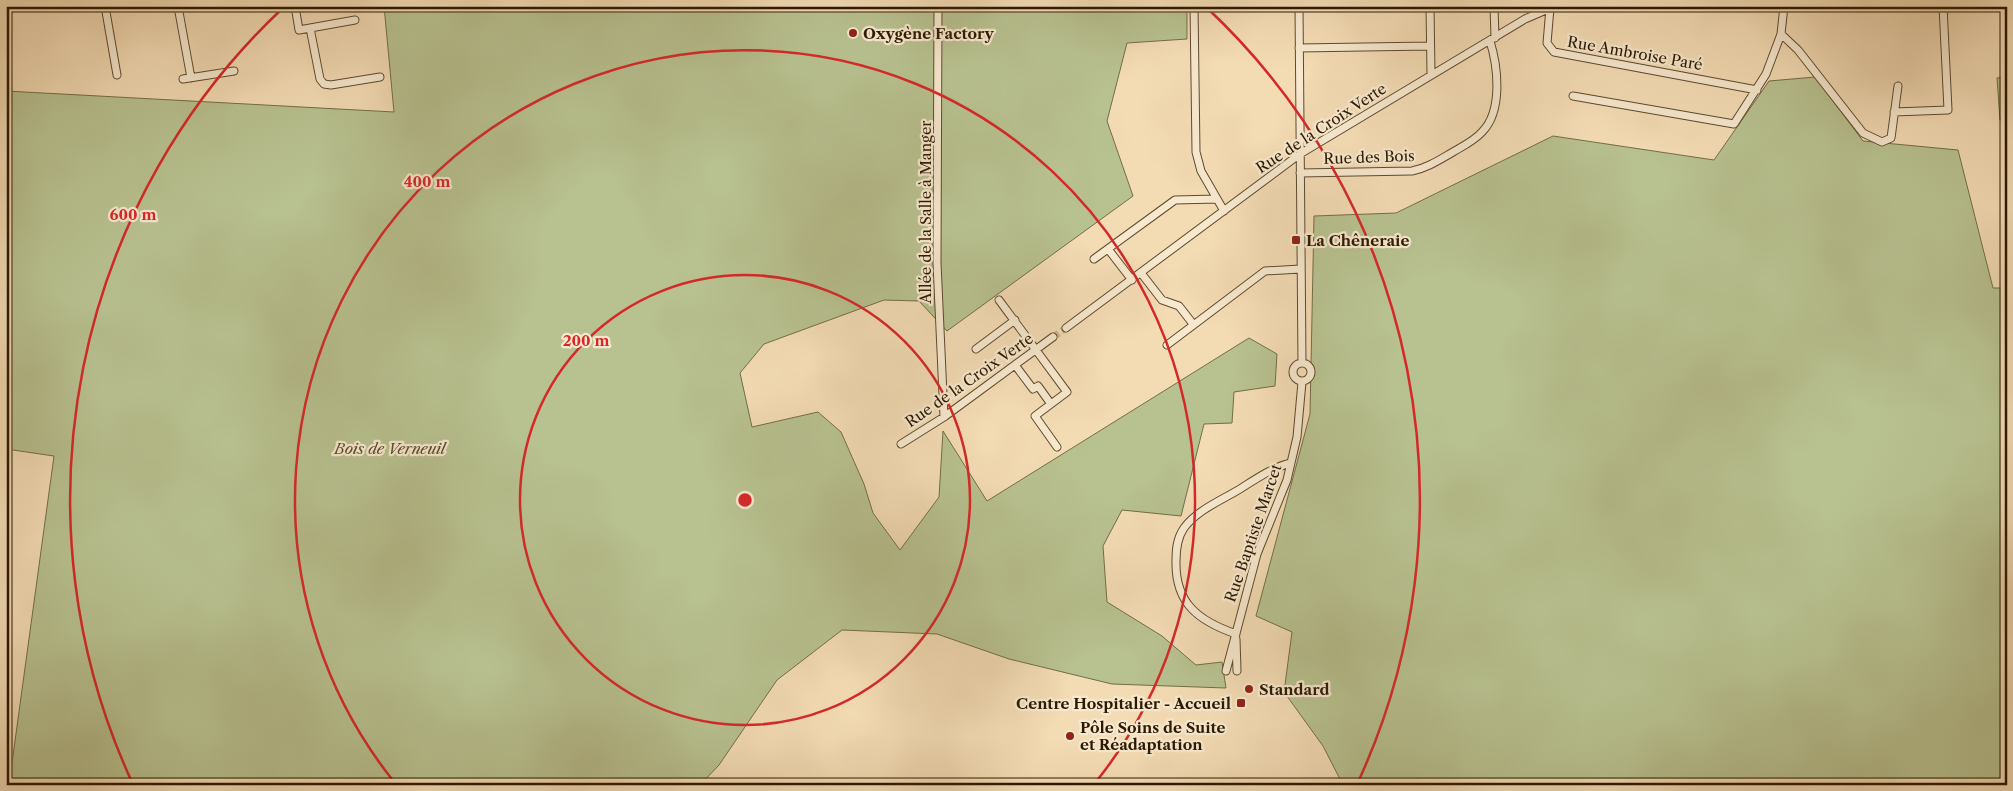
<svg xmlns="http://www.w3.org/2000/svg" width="2013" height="791" viewBox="0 0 2013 791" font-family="'Libre Caslon Text',serif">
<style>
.green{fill:#b8c190;stroke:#726d48}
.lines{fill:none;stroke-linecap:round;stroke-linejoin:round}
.street-tunnel{stroke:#cbb490;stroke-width:7;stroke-dasharray:7 3.5;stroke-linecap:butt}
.street-casing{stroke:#5e4a2d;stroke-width:9}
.street{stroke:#f7e8ce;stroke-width:7}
.ring{fill:none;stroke:#d62828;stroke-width:2.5}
.poi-dot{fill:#8f2418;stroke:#f7e8ce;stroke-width:2}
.labels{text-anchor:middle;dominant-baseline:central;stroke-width:4.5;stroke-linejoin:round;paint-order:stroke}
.poi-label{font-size:15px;font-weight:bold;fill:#2c1900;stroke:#f7e8ce;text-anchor:start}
.street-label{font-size:15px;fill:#2c1900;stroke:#f7e8ce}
.park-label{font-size:15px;font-style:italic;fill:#564b2b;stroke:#f7e8ce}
.centre{fill:#d62828;stroke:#f7e8ce;stroke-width:2.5}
.ring-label{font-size:15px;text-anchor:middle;font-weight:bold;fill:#d62828;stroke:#f7e8ce;stroke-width:4.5;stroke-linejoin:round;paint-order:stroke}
</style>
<rect width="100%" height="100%" fill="#f3dbb4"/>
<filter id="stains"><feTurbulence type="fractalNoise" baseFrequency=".004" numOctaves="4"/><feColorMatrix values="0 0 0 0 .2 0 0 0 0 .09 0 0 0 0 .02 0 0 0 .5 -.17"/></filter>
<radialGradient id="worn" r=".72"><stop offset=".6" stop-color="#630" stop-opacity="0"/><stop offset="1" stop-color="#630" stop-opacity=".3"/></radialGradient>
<path class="green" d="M384,6H542L555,9V6H1187V39L1127,43L1107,121L1133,196L947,331L919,301L884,300L764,344L740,373L752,427L818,412L841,432L864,484L873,513L900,550L939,497L943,431L987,501L1249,338L1277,354L1275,386L1234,392L1232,423L1204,424L1181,516L1122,510L1103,546L1107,602L1162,636L1196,665L1222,662L1226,688L1112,684L1009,659L937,634L842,630L777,680L719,765L700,785H9L54,456L6,449V91L394,112Z
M1815,77L1863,141L1958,150L1993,288H2007V785H1343L1323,746L1284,692L1292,632L1256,616L1310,414L1314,216L1396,213L1553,136L1714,160L1769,81Z
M2007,77V120H2000L1997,78Z"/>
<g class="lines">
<path class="street-tunnel" d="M1053,337L1066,328"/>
<g class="street-casing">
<path id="street" d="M105,6L117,75
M181,6L179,12L191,78
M295,6L299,30L355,20
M938,6L937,263L944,417
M1194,6L1196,152L1201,171L1224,211
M1299,6L1302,363
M1430,6L1431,74
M1494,6L1495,38
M1550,8L1547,43L1554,52L1757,90
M310,28L320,79L324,84L331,85L380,77
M1781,34L1798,50L1863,133L1882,142L1891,138L1898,86
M1299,48L1430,46
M183,79L234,71
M1573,96L1734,124L1766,74L1781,34L1784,6
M1894,112L1948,110L1943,6
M1300,173L1412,171C1427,168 1439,160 1453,152C1463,146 1474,141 1482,132C1503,111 1498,67 1490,41
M1108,249L1132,280
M1094,259L1175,200L1217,199
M1141,273L1162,300L1179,306L1193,324
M999,300L1067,392L1051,404
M1066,328L1300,154L1525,19L1555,6
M1167,345L1265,271L1301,269
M976,349L1015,320
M1293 372a9 9 0 1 1 18 0a9 9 0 1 1-18 0Z
M1015,365L1033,389L1038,386L1051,404L1035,416L1057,447
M901,444L944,417L1053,337
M1236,634C1199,621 1175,604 1176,561C1176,549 1177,538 1184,528C1197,510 1222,500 1240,489C1256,479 1273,467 1291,463
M1236,639L1237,671
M1226,671L1257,554L1287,480L1297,437L1302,382"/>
</g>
<use href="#street" class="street"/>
</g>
<g class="ring">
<circle cx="745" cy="500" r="225"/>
<path d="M395 783A450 450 0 1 1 1095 783"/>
<path d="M131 780A675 675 0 0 1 285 6M1205 6A675 675 0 0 1 1359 780"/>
</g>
<g class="poi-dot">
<circle cx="853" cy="33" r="5"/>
<rect x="1291" y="235" width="10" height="10" rx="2.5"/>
<circle cx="1249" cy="689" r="5"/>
<rect x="1236" y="698" width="10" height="10" rx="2.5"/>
<circle cx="1070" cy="736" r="5"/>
</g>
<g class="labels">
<g class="poi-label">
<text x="863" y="33">Oxygène Factory</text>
<text x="1306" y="240">La Chêneraie</text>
<text x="1259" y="689">Standard</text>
<text x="1231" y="703" text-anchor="end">Centre Hospitalier - Accueil</text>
<text x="1080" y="727">Pôle Soins de Suite<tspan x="1080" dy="17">et Réadaptation</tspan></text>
</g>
<g class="street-label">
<text transform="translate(1635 53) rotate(10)">Rue Ambroise Paré</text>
<text transform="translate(1321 128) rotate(-33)">Rue de la Croix Verte</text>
<text transform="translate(1369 157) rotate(-2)">Rue des Bois</text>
<text transform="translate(925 212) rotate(-90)">Allée de la Salle à Manger</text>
<text transform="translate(969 380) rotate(-35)">Rue de la Croix Verte</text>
<text transform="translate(1253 533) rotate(-71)">Rue Baptiste Marcet</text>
</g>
<g class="park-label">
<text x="390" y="448">Bois de Verneuil</text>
</g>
</g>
<circle cx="745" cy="500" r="8" class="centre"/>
<g class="ring-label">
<text x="427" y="187">400 m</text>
<text x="133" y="220">600 m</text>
<text x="586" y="346">200 m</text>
</g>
<rect width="2013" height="791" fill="none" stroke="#f3dbb4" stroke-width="25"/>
<rect x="8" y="8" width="1998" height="776" fill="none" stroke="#2c1900" stroke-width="2.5"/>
<rect x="12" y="12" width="1988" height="766" fill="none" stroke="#2c1900"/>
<rect width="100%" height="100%" filter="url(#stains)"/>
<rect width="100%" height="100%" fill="url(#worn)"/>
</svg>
